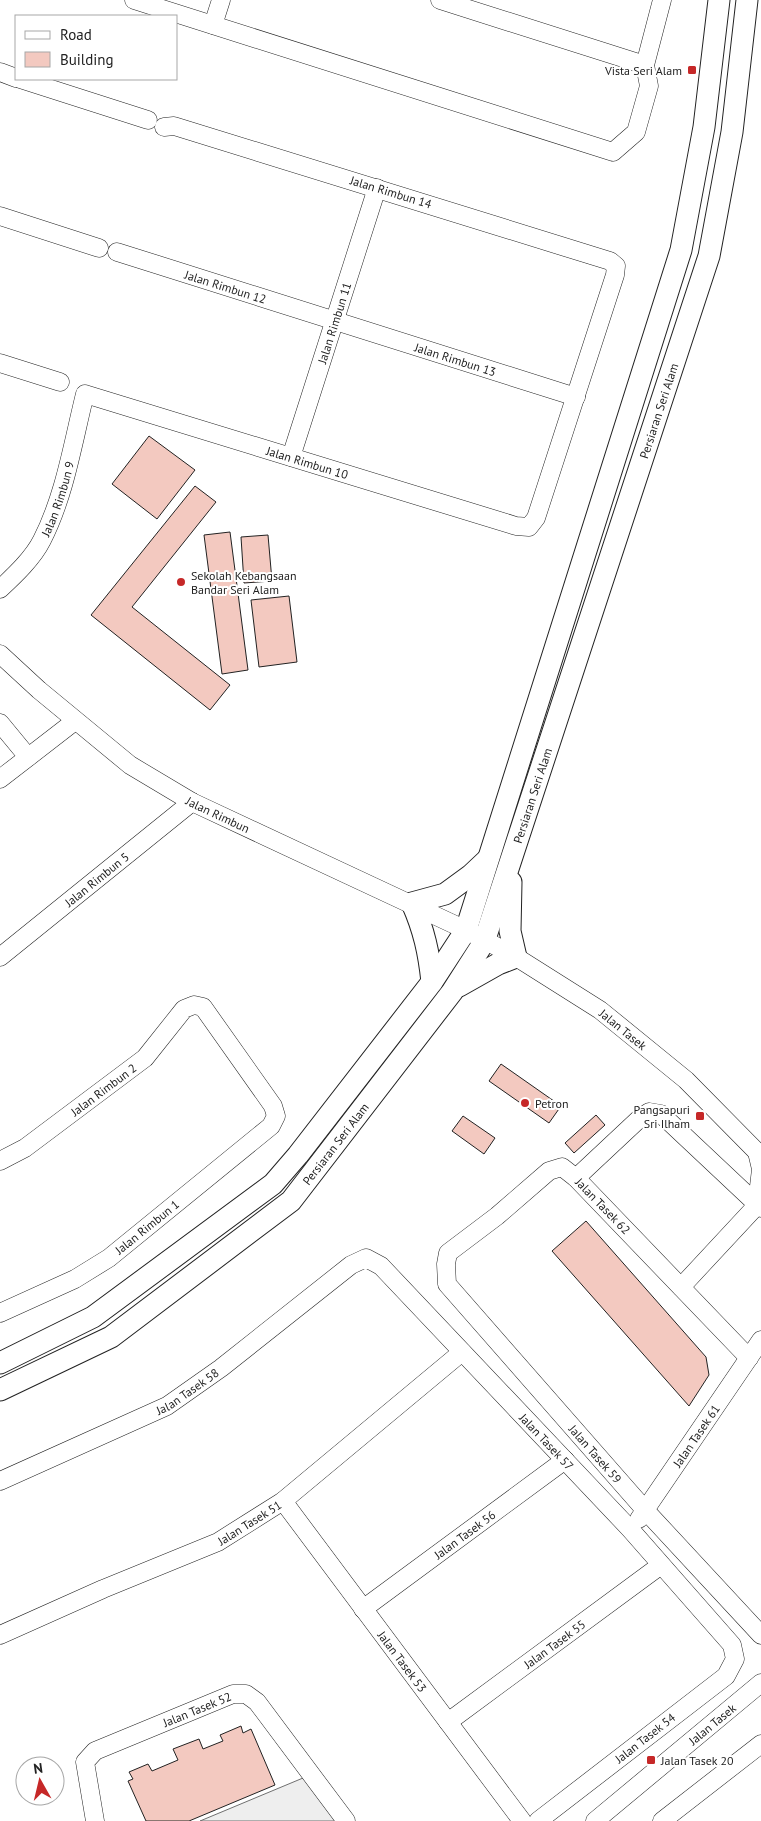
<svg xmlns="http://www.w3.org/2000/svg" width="761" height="1821" viewBox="0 0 761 1821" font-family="'PT Sans',sans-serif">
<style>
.green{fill:#eee;stroke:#6f6f6f}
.building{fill:#f3c9c0;stroke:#222}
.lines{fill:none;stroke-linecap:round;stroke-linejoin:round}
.minor-casing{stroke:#222;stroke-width:19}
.major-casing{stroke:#222;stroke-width:23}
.minor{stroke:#fff;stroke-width:18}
.major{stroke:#fff;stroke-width:21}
.poi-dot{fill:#c62828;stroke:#fff;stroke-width:2}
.labels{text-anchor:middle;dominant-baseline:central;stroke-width:4;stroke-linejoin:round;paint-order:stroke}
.poi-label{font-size:12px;fill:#222;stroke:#fff;text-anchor:start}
.street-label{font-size:12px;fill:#222;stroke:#fff}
</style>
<rect width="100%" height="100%" fill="#fff"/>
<path class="green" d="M303,1778L338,1821H200Z"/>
<path class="building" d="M149,436L195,470L157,519L112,484Z
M195,486L216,502L132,607L230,685L210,710L91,615Z
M230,532L248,670L222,674L204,535Z
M268,535L272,581L244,583L241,537Z
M289,596L297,662L259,667L251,600Z
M501,1064L561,1106L549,1123L489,1081Z
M596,1115L605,1125L574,1153L565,1143Z
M463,1116L495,1138L484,1154L452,1131Z
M586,1221L706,1357L709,1375L689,1406L552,1251Z
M241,1726L243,1733L251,1729L275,1785L189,1821H146L128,1781L133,1779L129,1772L148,1764L152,1771L178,1760L173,1749L199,1739L203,1749L223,1741L220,1735Z"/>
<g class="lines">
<g class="minor-casing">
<g id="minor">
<path d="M134,0L613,152L636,132L649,86L645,65L662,0"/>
<path d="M440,0L645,65"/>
<path d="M213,25L221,0"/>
<path d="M0,72L16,78"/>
<path d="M20,79L148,120"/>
<path d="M0,216L99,248"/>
<path id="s1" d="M117,252L576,397"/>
<path d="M0,363L60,382"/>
<path id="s2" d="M291,457L377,188"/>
<path id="s3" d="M0,589C15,575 33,558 42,540C65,495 73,442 85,394L516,526L529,527L536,518L615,275L616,266L610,261L174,126L164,127"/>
<path id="s4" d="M0,654L39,690L130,765L192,802L466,930L516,957L600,1010L686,1080L761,1156"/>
<path d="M0,723L28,757"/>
<path d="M0,779L75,721"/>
<path id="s5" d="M0,957L192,802"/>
<path id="s6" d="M0,1161L25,1148L145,1058L184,1009L194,1005L203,1007L273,1106L276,1116L271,1126L109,1258L75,1279L0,1313"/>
<path d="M576,1178L639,1119L649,1112L661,1114L761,1208"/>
<path d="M757,1204L761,1169L757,1152"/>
<path d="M681,1287L761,1201"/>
<path id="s7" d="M749,1358L576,1178L562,1167L549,1171L497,1216L448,1253L446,1264L447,1284L646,1511L761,1635"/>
<path id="s8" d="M0,1481L167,1406L221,1368L351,1265L366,1258L381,1266L630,1529L732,1645L735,1659L726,1676L538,1821"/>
<path id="s9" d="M283,1501L522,1821"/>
<path id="s10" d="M639,1519L761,1340"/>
<path id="s11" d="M363,1609L565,1460"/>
<path id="s12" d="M0,1635L103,1589L218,1542L283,1501L462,1352"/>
<path id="s13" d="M448,1722L661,1565"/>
<path id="s14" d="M95,1821L85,1762L95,1751L233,1694H246L257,1702L346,1821"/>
<path id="s15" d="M595,1821L761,1683"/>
<path d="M662,1821L761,1744"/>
</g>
</g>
<g class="major-casing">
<g id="major">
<path d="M432,982C429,953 424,930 412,903L445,894L471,875L488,859"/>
<path d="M459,986L498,964L516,957L510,931L511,882"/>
<path d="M0,1363L93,1317L273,1184L298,1155L432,982L466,930L681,250L704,127L719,0"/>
<path id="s16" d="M0,1390L111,1337L291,1201L452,992L484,942L709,256L732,132L747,0"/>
</g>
</g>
<use href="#minor" class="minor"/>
<use href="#major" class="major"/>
</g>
<g class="poi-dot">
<rect x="687" y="65" width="10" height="10" rx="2.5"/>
<circle cx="181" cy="582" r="5"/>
<circle cx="525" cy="1103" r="5"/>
<rect x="695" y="1111" width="10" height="10" rx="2.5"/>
<rect x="646" y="1755" width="10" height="10" rx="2.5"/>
</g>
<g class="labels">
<g class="poi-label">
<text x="682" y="70" text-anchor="end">Vista Seri Alam</text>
<text x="191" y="575">Sekolah Kebangsaan<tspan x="191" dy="14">Bandar Seri Alam</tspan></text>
<text x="535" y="1103">Petron</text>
<text x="690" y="1109" text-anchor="end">Pangsapuri<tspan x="690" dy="14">Sri Ilham</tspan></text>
<text x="661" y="1760">Jalan Tasek 20</text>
</g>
<g class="street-label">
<text transform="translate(391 192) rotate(17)">Jalan Rimbun 14</text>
<text stroke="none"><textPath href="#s1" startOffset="114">Jalan Rimbun 12</textPath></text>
<text stroke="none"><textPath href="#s2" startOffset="141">Jalan Rimbun 11</textPath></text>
<text stroke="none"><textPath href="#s1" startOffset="355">Jalan Rimbun 13</textPath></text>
<text stroke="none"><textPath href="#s16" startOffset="1231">Persiaran Seri Alam</textPath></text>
<text stroke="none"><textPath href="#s3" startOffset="450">Jalan Rimbun 10</textPath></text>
<text stroke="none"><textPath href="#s3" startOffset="109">Jalan Rimbun 9</textPath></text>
<text stroke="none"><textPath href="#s16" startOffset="826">Persiaran Seri Alam</textPath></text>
<text stroke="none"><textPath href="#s4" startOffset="272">Jalan Rimbun</textPath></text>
<text stroke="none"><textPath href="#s5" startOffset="124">Jalan Rimbun 5</textPath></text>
<text stroke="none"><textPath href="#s4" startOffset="732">Jalan Tasek</textPath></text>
<text stroke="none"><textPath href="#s6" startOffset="126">Jalan Rimbun 2</textPath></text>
<text stroke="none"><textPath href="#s16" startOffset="421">Persiaran Seri Alam</textPath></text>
<text transform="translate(603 1206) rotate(46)">Jalan Tasek 62</text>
<text transform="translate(147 1227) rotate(-39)">Jalan Rimbun 1</text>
<text stroke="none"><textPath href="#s8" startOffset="208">Jalan Tasek 58</textPath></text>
<text stroke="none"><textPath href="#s10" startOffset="101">Jalan Tasek 61</textPath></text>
<text stroke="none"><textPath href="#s8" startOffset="690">Jalan Tasek 57</textPath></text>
<text stroke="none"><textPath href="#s7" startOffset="668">Jalan Tasek 59</textPath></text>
<text stroke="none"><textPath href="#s12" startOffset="274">Jalan Tasek 51</textPath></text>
<text stroke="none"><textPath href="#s11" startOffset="126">Jalan Tasek 56</textPath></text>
<text stroke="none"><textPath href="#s13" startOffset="132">Jalan Tasek 55</textPath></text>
<text stroke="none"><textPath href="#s9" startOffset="200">Jalan Tasek 53</textPath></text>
<text stroke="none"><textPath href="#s14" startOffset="185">Jalan Tasek 52</textPath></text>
<text stroke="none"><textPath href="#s15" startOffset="152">Jalan Tasek</textPath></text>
<text transform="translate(645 1738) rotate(-38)">Jalan Tasek 54</text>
</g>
</g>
<rect x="15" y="15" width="162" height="65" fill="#ffffff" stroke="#a7a7a7"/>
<rect x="25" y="31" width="25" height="8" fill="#ffffff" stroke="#a7a7a7"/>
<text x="60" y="40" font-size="15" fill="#222222">Road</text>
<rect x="25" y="52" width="25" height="15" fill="#f3c9c0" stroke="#a7a7a7"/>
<text x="60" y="65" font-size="15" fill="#222222">Building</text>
<g transform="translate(40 1781) rotate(352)"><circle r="24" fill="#ffffff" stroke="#a7a7a7"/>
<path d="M0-4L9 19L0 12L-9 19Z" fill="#c62828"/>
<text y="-8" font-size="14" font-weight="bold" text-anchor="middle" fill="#222222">N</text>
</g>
</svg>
